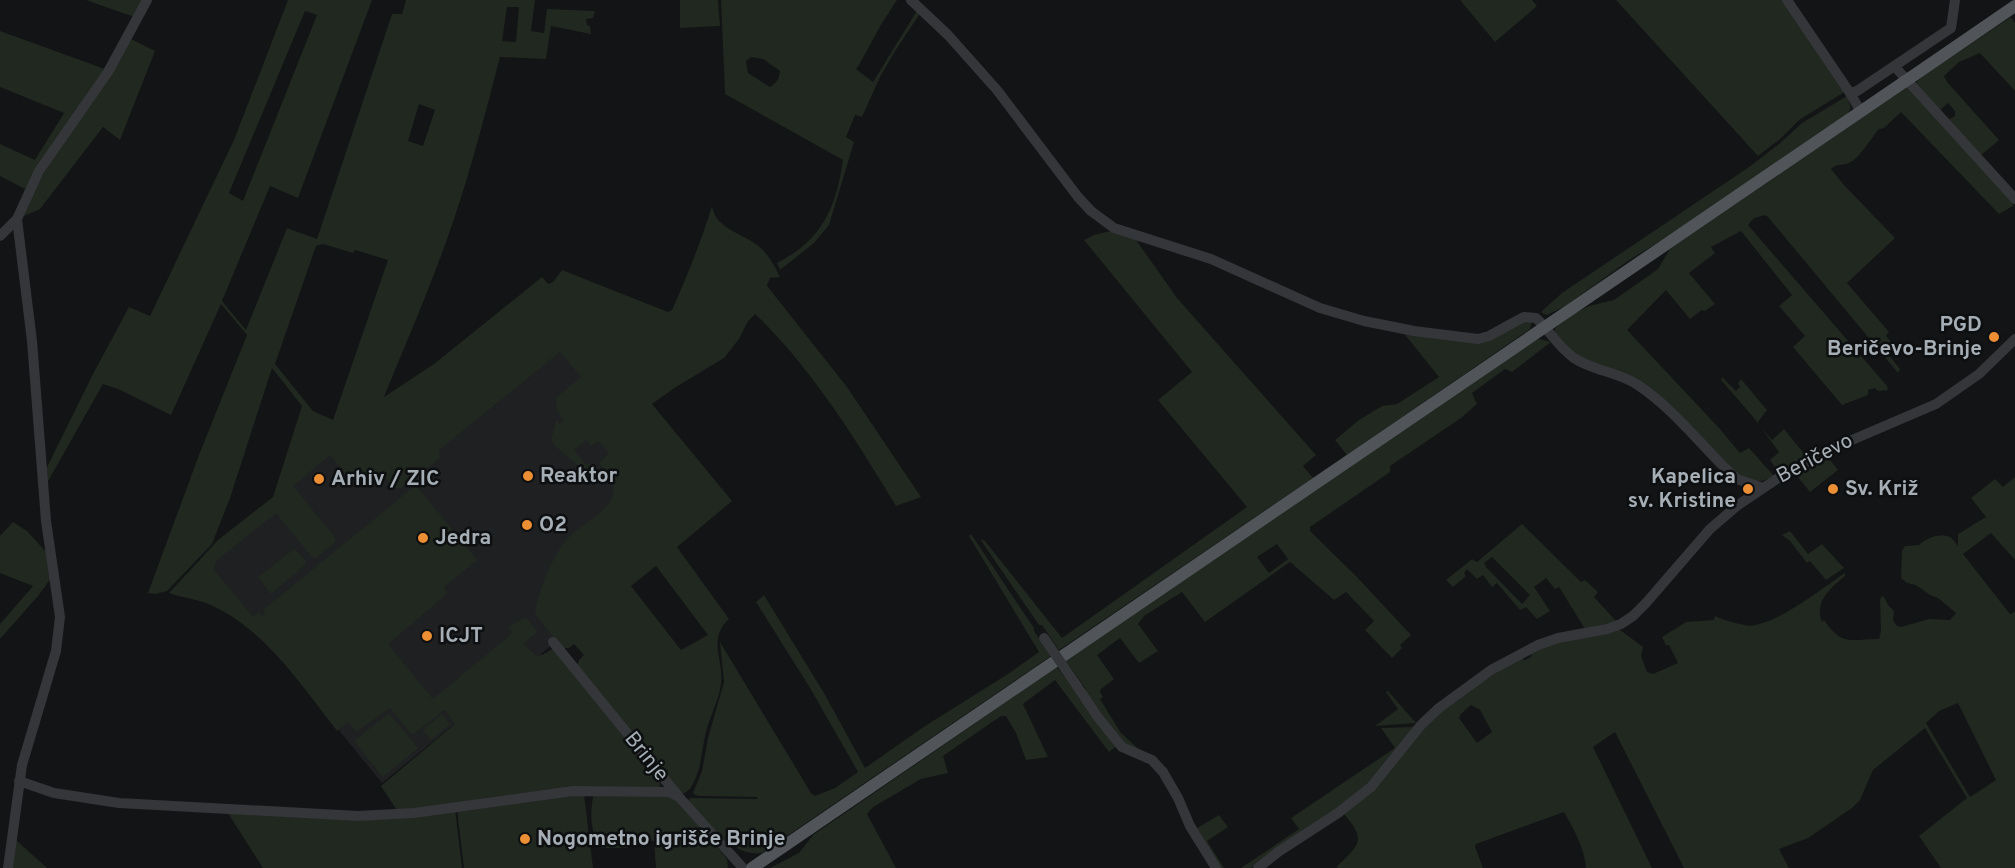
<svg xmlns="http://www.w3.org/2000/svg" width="2015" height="868" viewBox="0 0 2015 868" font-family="Overpass,sans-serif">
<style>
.built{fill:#1f2022}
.green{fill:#202820;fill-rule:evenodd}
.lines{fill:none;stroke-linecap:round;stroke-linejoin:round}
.minor{stroke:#34363a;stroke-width:10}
.major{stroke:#515459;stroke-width:12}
.minor-bridge{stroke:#34363a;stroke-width:10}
.major-bridge{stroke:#515459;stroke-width:12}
.poi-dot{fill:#ec8f34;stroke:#0e0f10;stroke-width:2}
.labels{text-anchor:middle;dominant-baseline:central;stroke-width:5;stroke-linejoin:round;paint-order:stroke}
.poi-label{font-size:21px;font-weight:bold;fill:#a5adb5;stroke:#0e0f10;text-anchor:start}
.street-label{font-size:21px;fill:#a5adb5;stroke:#0e0f10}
</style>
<rect width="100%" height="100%" fill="#131415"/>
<path class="built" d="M542,278L728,502L382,783L200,560Z"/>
<path class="green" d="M86,0H143L134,17Z
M288,0H372L298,198L270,186L222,301L246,330L287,228L317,239L392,14H402L406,0H535L531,31L544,33L547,9L595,11L593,18L586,19L587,25L590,26L591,34L551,26L546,59L500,57C486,111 472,166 454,219C434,279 408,338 384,397L434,364L542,277L548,284L553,282L562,270L668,312L672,310C687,276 701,242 712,206C715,230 747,234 762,249C770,257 775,267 780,277L770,278L767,285L768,287L847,387L921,497L896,506C856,440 811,367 755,314L748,321L739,339L724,358L676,387L652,404L732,501L677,547L729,619C707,639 724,659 721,684C719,700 710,716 706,732C702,747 702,763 696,777C693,785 690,791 682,794L577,666L579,660L584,655L574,644L569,648H562L536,615L535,609C543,583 550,558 569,537C580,526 609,510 613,496C617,483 606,472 599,463L609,453L598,441L591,446L586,440L574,450L586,465L589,464L604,480C584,472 565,456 551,441L556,420L560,424L564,420L557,411L556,398L581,377L560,352L439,450L440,458L402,488H394L383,474L370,483L364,474L359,473L350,479L330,455L293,486L335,537V542L316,558L312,557L276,513L216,561L214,570L253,617L259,612L262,616L265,613L263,610L416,485L477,560L444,587L448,593L388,644L433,699L509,636L512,633L508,627L526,617L538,632L523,644L537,656L544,654L554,648L661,779L660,786L655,789L591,788L398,812L381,786L455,724L445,710L412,735L390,708L356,732L348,722L337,731C301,685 267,632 213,606C199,599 183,598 169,593L218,540L273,497L302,406L272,368L230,498L212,544L167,591L155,594L148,593L199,455L247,335L221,304L171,415L118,389L103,384L47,483L46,469L93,374L129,307L150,316L234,140ZM507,7H519L516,42L502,41ZM305,11L317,15L243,201L229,193ZM419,104L435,110L423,146L408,141ZM323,244L353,253L355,250L388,260L333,420L313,411L275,364L316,246ZM656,566L708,635L681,650L631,586Z
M680,0H718L720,26L680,28Z
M721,0H897L882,23L859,65L856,69L873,82L918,9L921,12L895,51L880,77L862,117L855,115L846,137L854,142L829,225L814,243L780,270L777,263C822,240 836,208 843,160L725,94ZM751,57L763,59L780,71C779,78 777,83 770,87L748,73L746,61Z
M1460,0H1532L1537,6L1495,42Z
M1616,0H1783L1846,91L1799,120L1780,139L1758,156Z
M2011,17L2015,23V91L1980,53L1959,62L1944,76L1947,82L1999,140L1980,156L1948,120L1955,116V111L1948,103L1940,110L1915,84L1923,76Z
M0,31L105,69L25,189L0,176V144L35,160L64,113L0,87Z
M131,39L155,51L120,140L103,127L40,209L24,216L36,185Z
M1909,86L2014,202L2013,206L1999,214L1901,112L1884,128L1879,129C1872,137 1859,159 1849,163C1842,166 1837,163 1831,169L1844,185L1895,238L1847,283L1889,332L1886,336L1895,346L1887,353L1900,369L1898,373L1768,217L1765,215L1754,218L1748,225L1887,386L1888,390L1878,391L1875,388L1868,390V395L1842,405L1793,347L1805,336L1779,306L1792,295L1741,231L1711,247L1715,253L1689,273L1715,304L1705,311L1702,310L1690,319L1666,290L1627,330L1720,429L1740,453L1749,448L1774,476L1762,481H1755L1736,474L1655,393L1575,355L1555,333V328L1572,314L1589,306L1614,300L1658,269L1670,249Z
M1847,96L1851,108L1846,116L1676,231L1628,261L1565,306L1547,315L1542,313V311L1562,293L1749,167L1779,144L1802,123Z
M1115,230L1134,237L1177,298L1316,455L1303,466L1313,478L1059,650L1042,625H1039L980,539L985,541L1062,638L1247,507L1158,400L1192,372L1084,240L1094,235Z
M1520,321H1532L1530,329L1347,455L1335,440L1359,420L1382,406L1397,404L1439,377L1402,331L1475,341Z
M1539,339L1551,342L1512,372L1505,369L1472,393L1477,404L1461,418L1390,466V472L1310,527V531L1356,576L1411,635L1400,645L1402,648L1392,658L1365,630L1374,621L1346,592L1334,600L1290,562L1205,622L1182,592L1144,616L1138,624L1158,651L1139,663L1120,638L1097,655L1114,679L1101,689L1100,692L1103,697L1100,699L1121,733L1143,753L1128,747L1085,693L1086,689L1066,661L1534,341ZM1277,544L1288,559L1269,573L1257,557Z
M1722,377L1736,391L1740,387L1738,383L1741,379L1767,410L1757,423L1772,440L1784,429L1806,456L1779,473L1770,460L1779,452L1754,418L1721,380Z
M1828,457L1838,470L1810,492L1797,476Z
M2015,477V560L1991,533L1963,554L2010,614L2015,612V868H1941L1919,836L1967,798L1925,728L1873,770L1860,800L1852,808L1808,838L1779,849L1789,868H1684L1615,732L1593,747L1652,868H1586C1584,847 1574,830 1564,812L1476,844L1475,847L1483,868H1338L1337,866C1361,844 1366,839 1343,813L1441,711L1477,685L1520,658L1525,660L1531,657L1533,650L1554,642L1619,629L1643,647L1641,656L1647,672L1653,674L1678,663L1669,645H1666L1662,637L1686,622L1714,620L1715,616C1724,620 1747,628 1756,625C1786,618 1819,590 1845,573V576C1831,588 1814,601 1822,622L1824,620C1843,647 1850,639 1879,639L1881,631L1880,600L1882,596L1884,597L1888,605L1894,611L1893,620L1897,626L1901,627L1929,619L1950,620L1956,613L1938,598L1930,595L1916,585L1907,583L1901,578L1902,551L1905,546L1919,545C1924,539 1940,533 1947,536C1952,537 1955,542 1958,546V534L1986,517L1971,498L1995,479L2003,487ZM1958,703L1996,780L1970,797L1926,723L1939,711ZM1471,705L1480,710L1492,732L1477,743L1459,718L1461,714Z
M13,522L27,531L47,553L52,577L38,596L0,639V624L33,586L0,573V536Z
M1522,524L1581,582L1585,580L1598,592L1594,597L1616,621L1585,629L1559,587L1555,589L1546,578L1534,587L1550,611L1537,619L1526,607L1520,610L1497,583L1492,587L1483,575L1477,579L1467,569L1464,573L1466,576L1453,587L1446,580L1472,559L1477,562ZM1492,557L1530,595L1522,604L1486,567L1484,563Z
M1790,531L1808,554L1822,544L1844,568L1826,580L1810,561L1807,563L1790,541L1782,535Z
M971,534L1034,628V631L1051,656L762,853C733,858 706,821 688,802L690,798L758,799L757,797L700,796L695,795L693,793L702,771L708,738L724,682L720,642L811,793L815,796L835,788L858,772L810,688L756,602L764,595L824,693L865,768L925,726L1008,674L1039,652L969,536Z
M294,549L306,561V564L271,594L258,577Z
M1057,667L1117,746L1109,752L1055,680L1023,704L1048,757L1026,760L1016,733L1006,716H1001L943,756L948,773L921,779L873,807L867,814L896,868H770L799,853L813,835Z
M1388,691L1416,723L1375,726L1398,709L1386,692Z
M389,713L418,748L383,777L354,741Z
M442,714L450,724L431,740L423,730Z
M1416,727L1376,776L1354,797L1251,868H1241L1299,829L1291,818L1395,748L1381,728Z
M598,793L666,796L678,801L727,859L728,868H656L654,841L634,840L632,835L627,838L629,844L628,848H602C590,836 590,812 593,797Z
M584,794L593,868H464L457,809Z
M455,809L462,868H263L226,810L277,813Z
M1219,815L1228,827L1207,841L1224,868H1218L1194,830Z
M16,840L47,868H11Z"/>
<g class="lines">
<path class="minor" d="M911,0L948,35L997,90L1078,197L1091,211L1114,228L1211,259L1320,308L1364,321L1414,331L1478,339L1489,336L1524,317L1536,318C1550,331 1559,348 1574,358C1593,371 1619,372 1638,385C1671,407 1697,440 1725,468L1737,479L1763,488
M1787,0L1850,93L1861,112
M1895,67L2015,199
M1850,93L1857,91L1951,28L1955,0
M0,236L17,219
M553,642L679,797L743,868
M1077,686L1097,716L1122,747L1152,760L1163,772L1178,798L1190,826L1216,868
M19,781L54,793L119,803L358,816L414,813L573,791L669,792L679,797
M8,868L22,765L56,651L60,617L46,521L32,341L17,219L39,171L108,72L147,0
M1258,868L1278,852L1338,813L1371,787L1421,725L1439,708L1491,670L1538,645L1558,638L1607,629L1621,624L1633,616L1646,603L1710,529L1738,505L1784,474L1831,449L1936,404L1979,374L2015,339"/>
<path class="major" d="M1910,78L2015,6
M752,868L1904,82"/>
<path class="minor-bridge" d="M1044,638L1077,686"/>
<path class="major-bridge" d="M1904,82L1910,78"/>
</g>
<g class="poi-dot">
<circle cx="1994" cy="337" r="6"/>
<circle cx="528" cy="476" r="6"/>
<circle cx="319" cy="479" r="6"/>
<circle cx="1748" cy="489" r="6"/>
<circle cx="1833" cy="489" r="6"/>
<circle cx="527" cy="525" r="6"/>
<circle cx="423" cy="538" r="6"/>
<circle cx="427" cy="636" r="6"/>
<circle cx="525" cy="839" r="6"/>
</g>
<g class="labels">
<g class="poi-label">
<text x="1982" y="325" text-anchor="end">PGD<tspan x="1982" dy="24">Beričevo-Brinje</tspan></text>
<text x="540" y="476">Reaktor</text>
<text x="1736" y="477" text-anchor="end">Kapelica<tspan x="1736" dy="24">sv. Kristine</tspan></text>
<text x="331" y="479">Arhiv / ZIC</text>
<text x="1845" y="489">Sv. Križ</text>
<text x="539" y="525">O2</text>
<text x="435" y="538">Jedra</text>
<text x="439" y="636">ICJT</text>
<text x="537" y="839">Nogometno igrišče Brinje</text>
</g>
<g class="street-label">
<text transform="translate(1815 459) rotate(-28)">Beričevo</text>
<text transform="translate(646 757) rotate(51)">Brinje</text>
</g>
</g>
</svg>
